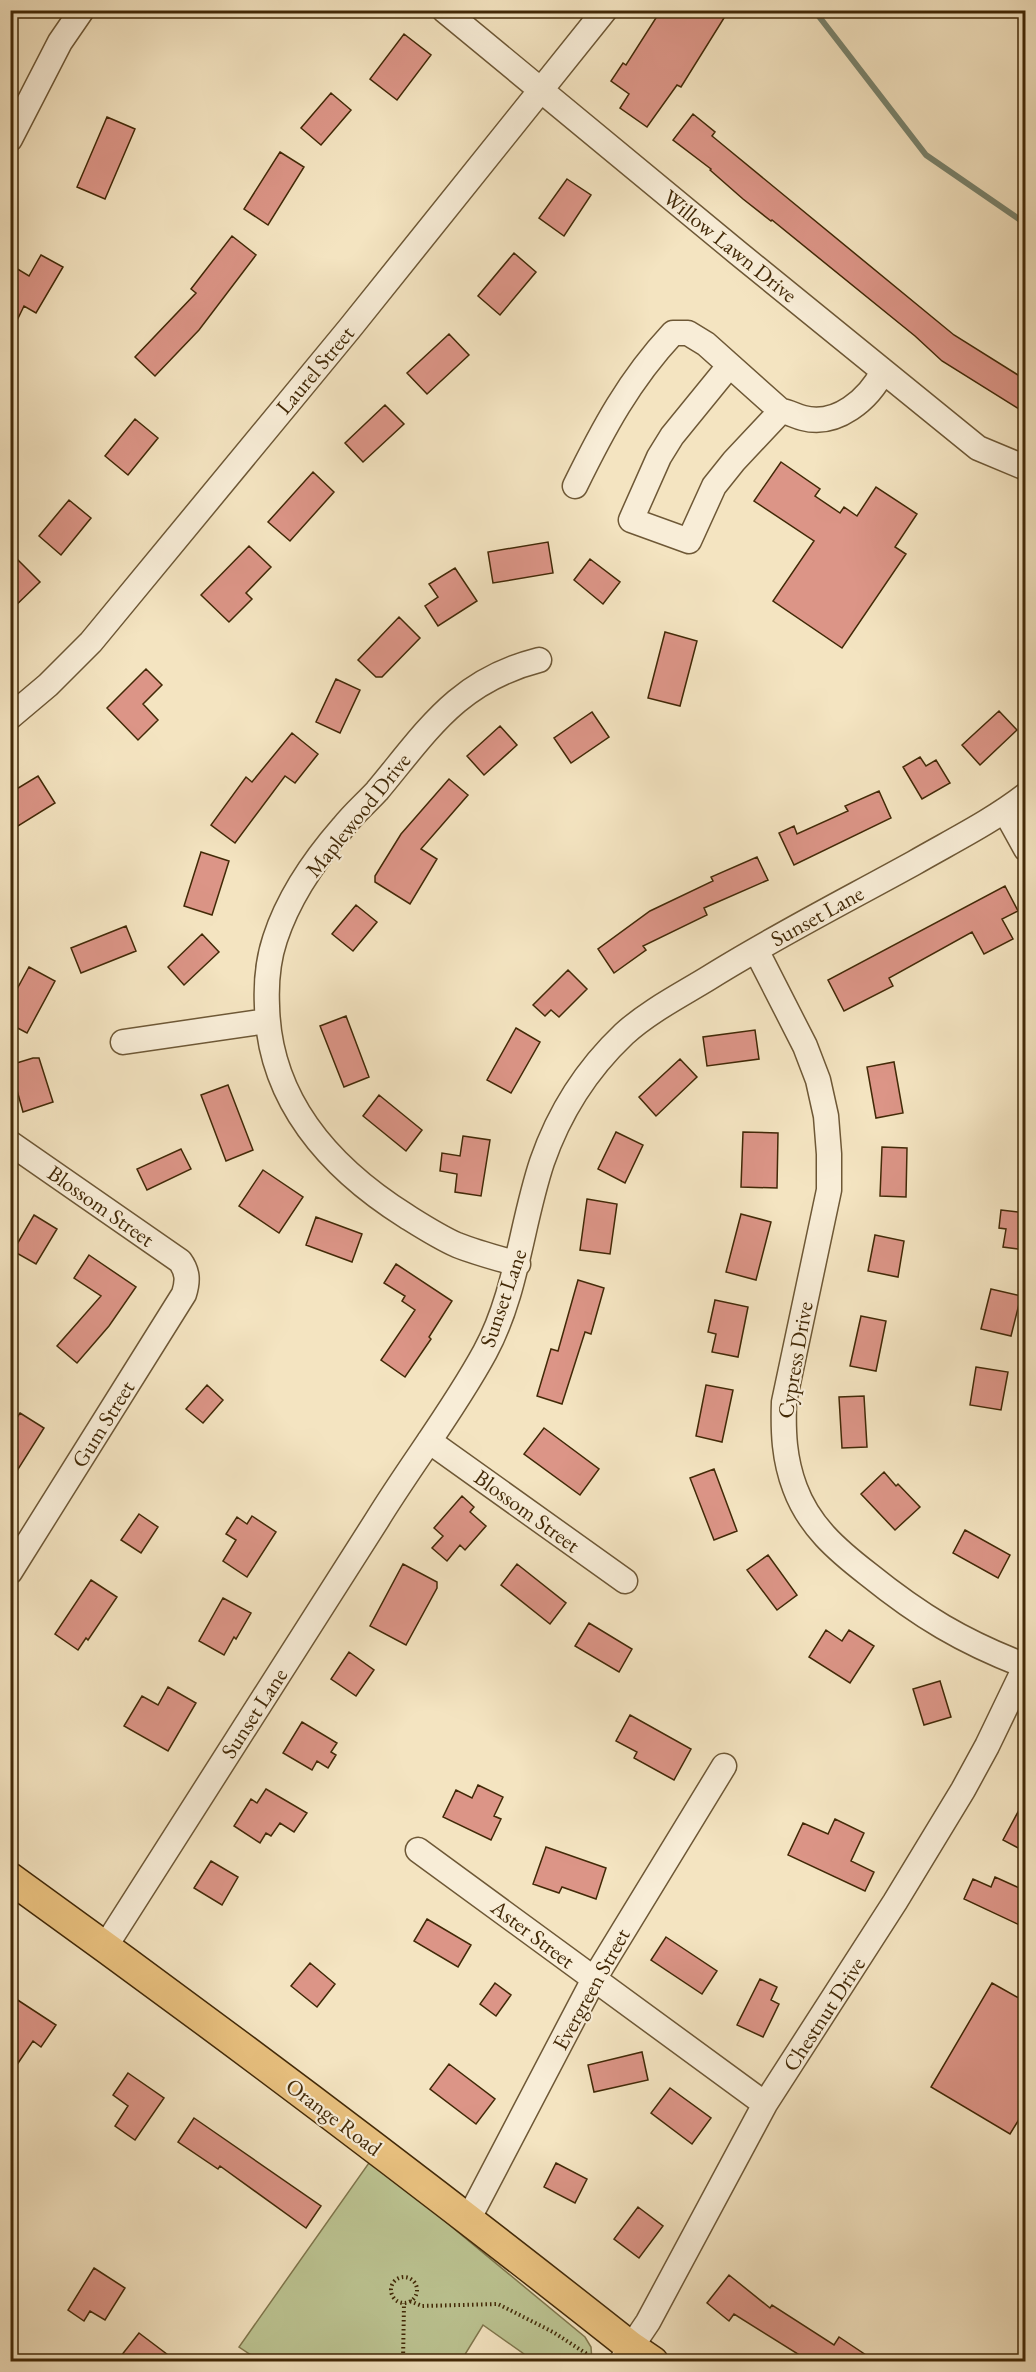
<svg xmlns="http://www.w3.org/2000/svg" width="1036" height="2372" viewBox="0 0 1036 2372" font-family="'EB Garamond',serif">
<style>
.green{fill:#bcc492;stroke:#7f764c;stroke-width:1.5}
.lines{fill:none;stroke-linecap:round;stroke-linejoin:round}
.stream{stroke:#78836e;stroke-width:6}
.building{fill:#dc9587;stroke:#422907;stroke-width:1.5}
.minor-casing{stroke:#6e5836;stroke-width:27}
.major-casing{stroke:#422907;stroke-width:33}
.path{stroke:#422907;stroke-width:4;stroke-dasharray:1.5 3;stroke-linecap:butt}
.minor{stroke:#f8edd7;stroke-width:24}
.major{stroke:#eac280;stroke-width:30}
.labels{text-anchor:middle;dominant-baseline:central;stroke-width:4.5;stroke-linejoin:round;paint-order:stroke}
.street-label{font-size:22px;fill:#422907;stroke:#f8edd7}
</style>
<rect width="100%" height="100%" fill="#f4e4c1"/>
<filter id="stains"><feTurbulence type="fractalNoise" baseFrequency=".00333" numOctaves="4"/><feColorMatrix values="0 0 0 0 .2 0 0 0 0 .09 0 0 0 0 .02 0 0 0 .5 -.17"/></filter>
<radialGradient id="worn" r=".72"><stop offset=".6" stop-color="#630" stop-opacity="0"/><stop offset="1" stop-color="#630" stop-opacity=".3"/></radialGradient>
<path class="green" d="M371,2160L585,2337L591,2347L592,2362L534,2361L483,2325L461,2361H260L239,2347Z"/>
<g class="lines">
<path class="stream" d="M814,10L926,155L1026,224"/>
</g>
<path class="building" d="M661,10H729L681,87L677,85L647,127L620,108L629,94L611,81L623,63L626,65Z
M404,34L431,55L397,100L370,79Z
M331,93L351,110L321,145L301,128Z
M693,114L715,132L712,136L954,335L1026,380V398L1019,409L942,361L915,336L772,220L771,221L743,199L710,170L711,169L673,140Z
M107,117L135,129L105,199L77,187Z
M280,152L304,167L268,225L244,209Z
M567,179L591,195L564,236L539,218Z
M232,236L256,255L199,330L155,376L135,357L196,293L191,289Z
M514,253L536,272L500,315L478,296Z
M41,255L63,267L36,313L24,306L10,335V279L16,268L29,276Z
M449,334L469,355L427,394L407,373Z
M385,405L404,424L363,462L345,443Z
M135,419L158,438L128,475L105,456Z
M781,462L820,489L815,496L840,513L844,507L857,516L876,487L917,514L895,547L906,554L842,648L773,601L814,541L754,501Z
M313,472L334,492L290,541L268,522Z
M69,500L91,518L61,555L39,536Z
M548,542L553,573L493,583L488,552Z
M249,546L271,567L246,593L252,599L229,622L201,595Z
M590,559L620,582L603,604L574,580Z
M18,560L40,582L10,611V567Z
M455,568L477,601L438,626L425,606L438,597L429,584Z
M399,617L420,638L382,677H376L358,660Z
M665,632L697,641L680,706L648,698Z
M146,669L162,685L143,704L158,720L138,740L107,708Z
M336,679L360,690L340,733L316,722Z
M999,711L1017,730L980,765L962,745Z
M592,712L609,737L571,763L554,738Z
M500,726L517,745L484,775L467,756Z
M292,733L318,754L295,783L285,776L235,843L211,825L246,777L252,782Z
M920,757L926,766L936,760L950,783L922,799L903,767Z
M38,776L55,803L10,831V793Z
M449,779L468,795L421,849L437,859L410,904L375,882V876L401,834Z
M879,791L891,818L794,865L779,833L794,826L797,834L848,811L845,806Z
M201,852L229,861L212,915L184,906Z
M757,857L768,880L704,908L707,915L643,946L646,950L614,973L598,949L650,911L713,881L711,877Z
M1005,886L1018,911L1002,919L1013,939L984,954L972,932L889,978L893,986L844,1011L828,980Z
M356,905L377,922L353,951L332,934Z
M126,926L136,951L81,973L71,948Z
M202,934L219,952L184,985L168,967Z
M29,967L55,981L27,1033L10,1024V1002Z
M568,970L587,989L559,1017L551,1010L545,1016L533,1005Z
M346,1016L369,1077L344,1087L320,1026Z
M516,1028L540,1042L511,1093L487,1080Z
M755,1030L759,1059L707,1066L703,1037Z
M33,1058H39L53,1102L23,1112L10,1065Z
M680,1059L697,1077L656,1116L639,1097Z
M894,1062L903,1113L876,1118L867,1067Z
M228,1085L253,1150L226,1161L201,1095Z
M379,1095L422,1130L406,1151L363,1116Z
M616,1132L643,1145L625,1183L598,1169Z
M743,1132L778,1133L777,1188L741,1187Z
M463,1136L490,1140L481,1196L455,1192L457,1174L440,1171L442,1153L460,1156Z
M882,1147L907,1148L906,1197L880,1196Z
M181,1149L191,1169L147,1190L137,1169Z
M263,1170L303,1197L279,1233L239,1206Z
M587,1199L617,1204L610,1254L580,1250Z
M1001,1210L1026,1213V1250L1003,1247L1006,1229L999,1228Z
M741,1214L771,1222L756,1280L726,1272Z
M34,1215L57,1229L36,1264L13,1251Z
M316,1217L362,1234L352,1262L306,1245Z
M875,1235L904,1241L898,1277L868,1271Z
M89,1255L136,1287L109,1326L77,1363L57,1346L101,1296L74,1278Z
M396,1264L452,1301L429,1337L431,1339L405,1377L381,1360L415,1310L402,1301L405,1296L384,1283Z
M578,1280L604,1288L591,1334L585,1332L562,1404L537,1396L551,1349L558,1351Z
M991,1289L1021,1296L1011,1336L981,1329Z
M715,1300L748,1307L738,1357L712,1352L716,1334L708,1332Z
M861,1316L886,1321L876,1371L850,1366Z
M976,1367L1008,1372L1001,1410L970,1405Z
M207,1385L223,1400L203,1423L186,1409Z
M706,1385L733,1390L722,1442L696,1436Z
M864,1396L867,1447L842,1448L839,1397Z
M20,1413L44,1428L10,1482V1428Z
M544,1428L599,1469L580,1495L524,1454Z
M714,1469L737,1531L714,1540L690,1478Z
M884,1472L896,1486L898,1484L920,1507L895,1530L861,1494Z
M462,1496L474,1507L470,1512L486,1526L465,1550L460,1545L447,1561L432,1548L443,1536L434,1528Z
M139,1514L158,1527L141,1553L121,1540Z
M252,1516L276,1532L247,1577L223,1561L236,1540L226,1534L237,1517L247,1524Z
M965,1530L1010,1555L998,1578L953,1553Z
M768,1555L797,1595L777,1610L747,1570Z
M403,1564L437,1582V1588L406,1645L370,1626Z
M517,1564L566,1603L550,1624L501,1585Z
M91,1580L117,1597L88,1640L86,1638L78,1650L55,1634Z
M223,1598L251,1613L236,1639L234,1637L224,1655L199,1641Z
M589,1623L632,1649L619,1672L575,1646Z
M826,1630L842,1641L849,1630L874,1646L850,1683L809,1657Z
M349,1652L374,1670L356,1696L331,1679Z
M940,1681L951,1717L924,1725L913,1689Z
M168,1687L196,1703L168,1751L124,1726L142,1696L158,1705Z
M630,1715L691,1749L674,1780L634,1758L637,1752L616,1741Z
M302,1722L337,1743L331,1752L336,1755L328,1768L317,1761L312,1770L283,1753Z
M478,1785L503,1797L494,1816L501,1819L491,1840L443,1817L456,1790L472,1798Z
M266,1789L307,1813L294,1832L280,1823L271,1836L266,1833L260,1843L234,1826L251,1799L257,1803Z
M1026,1797V1852L1003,1840Z
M835,1819L864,1833L851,1861L874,1872L865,1891L788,1855L803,1823L828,1834Z
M546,1847L606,1868L596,1899L562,1887L559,1893L533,1884Z
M211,1861L238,1877L222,1905L194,1888Z
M995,1877L1026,1891V1928L964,1899L973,1879L991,1887Z
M427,1919L471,1945L458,1967L414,1941Z
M666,1937L717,1971L702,1994L651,1960Z
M310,1963L335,1984L317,2007L291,1986Z
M760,1979L777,1987L771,2000L779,2004L763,2037L737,2025Z
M495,1983L511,1995L496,2016L480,2004Z
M992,1983L1026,2002V2108L1010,2134L931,2087Z
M10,1995L56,2025L41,2047L33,2041L10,2075Z
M642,2052L648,2080L594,2092L588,2065Z
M449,2064L495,2099L476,2124L430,2089Z
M128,2073L164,2098L135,2140L115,2126L128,2106L113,2095Z
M670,2088L711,2118L692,2144L651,2113Z
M194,2118L321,2206L306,2228L220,2166L218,2169L178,2142Z
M556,2163L587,2179L575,2203L544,2187Z
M638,2207L663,2226L639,2258L614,2239Z
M94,2268L125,2288L105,2320L90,2311L84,2321L68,2310Z
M729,2275L770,2308L772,2305L834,2345L839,2337L875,2361H809L734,2314L729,2321L707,2303Z
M139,2333L176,2361H117Z"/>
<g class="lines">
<g class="minor-casing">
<path id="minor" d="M444,10L738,253L978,448L1026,468
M10,139L60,42L82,10
M729,366L672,436L659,457L631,520L689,541L714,486L734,461L781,411C789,412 795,416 803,418C837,427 869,399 883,371
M575,486C603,429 629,380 673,333H688L706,344L781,411
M10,717L48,685L91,642L350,328L605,10
M1005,811L1026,849
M756,950L805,1046L818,1080L826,1116L829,1154V1190L784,1402C783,1432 784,1459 795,1488C809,1526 837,1550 868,1574C920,1616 963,1642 1026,1666
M123,1042L267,1021
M10,1143L180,1261C188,1272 188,1281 184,1294L10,1572
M518,1264C497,1258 477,1253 457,1245C439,1237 422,1226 406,1216C330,1168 269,1100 267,1006C266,985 268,960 275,939C288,899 315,859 343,827C353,814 366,803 377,791C428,730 457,681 539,660
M429,1441L625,1581
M418,1850L765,2104
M105,1947C196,1805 287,1663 377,1520C412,1463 453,1411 485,1352C517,1293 521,1225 542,1162C559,1113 586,1070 624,1034C648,1012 679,996 707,979C774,937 845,901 914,863C952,841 991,822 1026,795
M469,2218L594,1979L724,1766
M621,2362L648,2322L765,2104L895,1902L963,1790L987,1746L1026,1665"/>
</g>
<g class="major-casing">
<path id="major" d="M10,1878C221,2030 428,2186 631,2347L653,2362"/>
</g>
<path class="path" d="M391 2290a13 13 0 1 1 26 0a13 13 0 1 1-26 0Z
M410,2301L422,2306L498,2304L553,2332L587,2354
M403,2362L404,2303"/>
<use href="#minor" class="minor"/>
<use href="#major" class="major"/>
</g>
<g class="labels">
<g class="street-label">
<text transform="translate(730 246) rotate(39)">Willow Lawn Drive</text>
<text transform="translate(315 370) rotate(-50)">Laurel Street</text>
<text transform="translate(358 815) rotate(-51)">Maplewood Drive</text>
<text transform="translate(817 916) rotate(-29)">Sunset Lane</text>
<text transform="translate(101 1206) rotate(35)">Blossom Street</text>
<text transform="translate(503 1298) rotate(-71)">Sunset Lane</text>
<text transform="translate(795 1360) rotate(-80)">Cypress Drive</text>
<text transform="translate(103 1424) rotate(-58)">Gum Street</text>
<text transform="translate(527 1511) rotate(36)">Blossom Street</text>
<text transform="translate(254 1713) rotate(-57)">Sunset Lane</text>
<text transform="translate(533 1934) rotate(37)">Aster Street</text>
<text transform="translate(591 1989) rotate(-61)">Evergreen Street</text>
<text transform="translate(824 2014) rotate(-57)">Chestnut Drive</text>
<text transform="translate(334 2117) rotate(37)">Orange Road</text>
</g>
</g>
<rect width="1036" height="2372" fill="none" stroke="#f4e4c1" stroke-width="36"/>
<rect x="12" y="12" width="1012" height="2348" fill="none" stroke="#422907" stroke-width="3"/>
<rect x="18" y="18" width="1000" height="2336" fill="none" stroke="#422907" stroke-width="1.5"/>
<rect width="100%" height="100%" filter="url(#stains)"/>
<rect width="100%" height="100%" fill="url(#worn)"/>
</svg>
